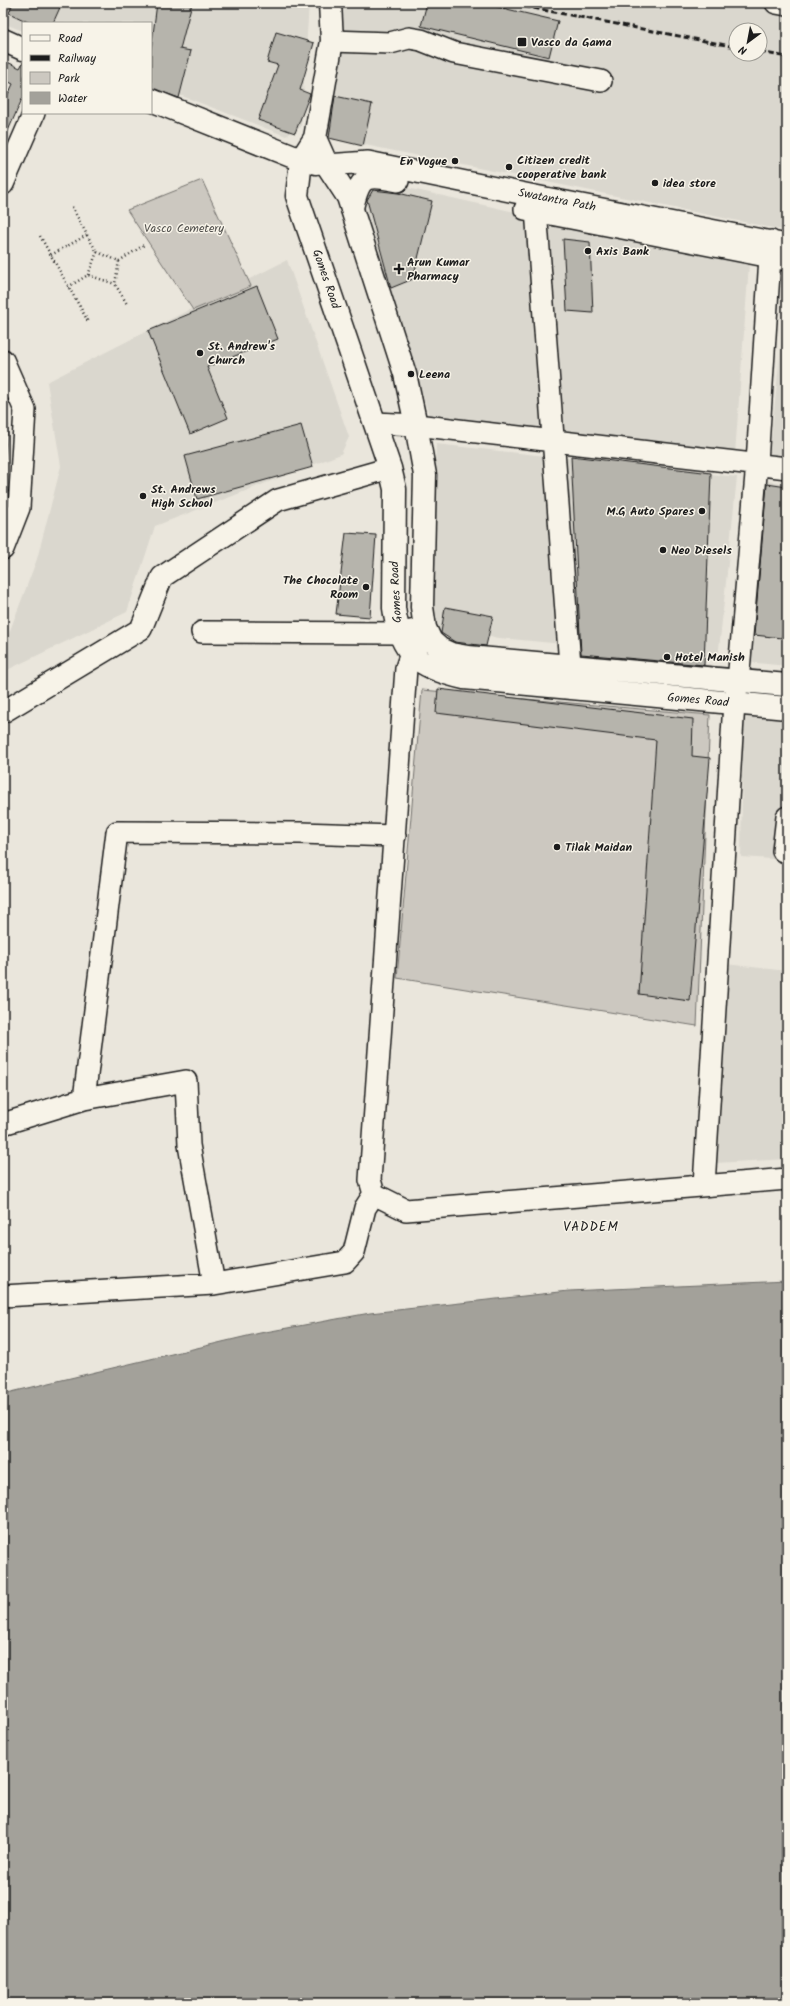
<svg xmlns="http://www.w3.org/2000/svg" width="790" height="2006" viewBox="0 0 790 2006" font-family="Kalam,sans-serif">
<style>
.built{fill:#dad7ce;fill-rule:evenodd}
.green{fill:#ccc8c0;stroke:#74726e}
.water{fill:#a3a19a;stroke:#6d6c68}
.building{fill:#b6b4ac;stroke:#1c1c1c}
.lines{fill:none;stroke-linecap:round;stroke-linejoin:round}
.minor-casing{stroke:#1c1c1c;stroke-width:24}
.major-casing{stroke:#1c1c1c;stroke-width:25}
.path{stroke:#1c1c1c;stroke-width:2.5;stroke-dasharray:1 3;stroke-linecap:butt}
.minor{stroke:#f7f3e8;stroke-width:21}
.major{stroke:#f7f3e8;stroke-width:22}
.rail{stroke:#1c1c1c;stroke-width:3;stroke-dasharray:6 3;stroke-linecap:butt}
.poi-dot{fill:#1c1c1c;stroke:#f7f3e8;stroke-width:1.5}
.labels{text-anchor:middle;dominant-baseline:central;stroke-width:3;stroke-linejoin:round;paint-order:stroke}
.poi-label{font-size:12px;font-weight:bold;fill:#1c1c1c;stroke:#f7f3e8;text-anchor:start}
.street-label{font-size:12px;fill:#1c1c1c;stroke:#f7f3e8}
.park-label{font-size:12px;fill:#51504d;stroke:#f7f3e8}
.neighbourhood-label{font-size:13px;letter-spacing:1px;fill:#1c1c1c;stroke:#f7f3e8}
</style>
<rect width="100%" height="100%" fill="#eae6dc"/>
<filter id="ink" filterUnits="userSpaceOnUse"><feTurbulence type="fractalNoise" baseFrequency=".025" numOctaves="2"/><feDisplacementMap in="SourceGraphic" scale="8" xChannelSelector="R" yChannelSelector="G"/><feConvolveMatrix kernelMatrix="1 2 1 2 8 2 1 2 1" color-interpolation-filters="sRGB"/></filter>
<g filter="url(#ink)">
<path class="built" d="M3,3H309L301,127L286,136L151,84V23H23V31L3,23Z
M339,3H750L787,10V231L321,136ZM736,30H760V54H736Z
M376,181L749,264L735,454L429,415L362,205Z
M287,260L349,437L341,454L155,526L127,612L3,672V649L37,559L61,466L47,382Z
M787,290V460L769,458Z
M436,444L737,477L718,659L427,631Z
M765,481L787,483V666L747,662Z
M743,715L787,719V860L741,857Z
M726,964L787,971V1159L715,1163Z"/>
<path class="green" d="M202,180L251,286L193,310L127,210Z
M3,408L8,425L3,488Z
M422,690L710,715L697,1026L397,978Z"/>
<path class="water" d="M787,1281V2003H3V1394L260,1333L370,1313L569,1291Z"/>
<path class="building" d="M13,3H62L53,23H30L9,13Z
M157,3H192L180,49L191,51L179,98L151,88V50Z
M427,3H481L558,21L549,57L421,26Z
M276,32L314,43L300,90L310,94L295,133L258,120L278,65L267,62Z
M3,60L20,68L23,62V97L3,142V105L13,84L3,79Z
M335,96L372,104L363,146L329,138Z
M373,190L398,193L432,201L413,279L391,288L367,200Z
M563,239L590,242L593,313L567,311Z
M257,286L278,339L207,367L228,418L190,434L148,331Z
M301,425L313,467L197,499L185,456Z
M571,456L711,473L704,665L581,654Z
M767,484L787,487V593L782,638L754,635Z
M346,533L376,535L370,617L336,614Z
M445,607L493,616L486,646L455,642L441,633Z
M438,689L693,719L692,756L710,758L690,1001L639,994L656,740L436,713Z"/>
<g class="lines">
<g class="minor-casing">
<path id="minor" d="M776,3L787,5
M332,41L390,43L409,38L421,40L454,53L601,81
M327,165L368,162L535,196L787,245
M3,184L34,113
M535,196L570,665
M525,209L787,260
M352,210C360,175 365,174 398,181
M3,360L25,410L19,508L3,549
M375,423L416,425L787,468
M202,632L399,633L416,630
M427,634L411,653L406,668L370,1180L374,1194L406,1210L787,1179
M3,712L141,629L162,577L278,500L390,468
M783,851L787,817
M84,1099L186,1081L189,1145L214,1284
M3,1124L84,1099L117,832L300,833L395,836
M704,1185L734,703L738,682L757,463L771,241
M3,1296L214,1284L345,1262L354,1252L365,1208L374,1194"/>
</g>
<g class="major-casing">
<path id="major" d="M330,3L332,41L315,138L301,160L297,196L390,468L395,489L394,608C400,654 419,668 464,678L787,708
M3,40L23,49
M151,100L301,160L316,163
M315,138L327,165L348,197L405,374L416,425L425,475L422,607L425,628L431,641L440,649L451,654L468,657L787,685"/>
</g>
<path class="path" d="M87,235L97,252L119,261L115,284L127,304
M40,236L89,323
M51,255L87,235L71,205
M119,261L144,245
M88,275L97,252
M68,287L88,275L115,284"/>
<use href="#minor" class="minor"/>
<use href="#major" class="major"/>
<path class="rail" d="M507,3L736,47
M760,52L787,57"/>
</g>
</g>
<g class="poi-dot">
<rect x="517" y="37" width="10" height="10" rx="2"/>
<circle cx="455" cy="161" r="4"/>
<circle cx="509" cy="167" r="4"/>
<circle cx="655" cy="183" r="4"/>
<circle cx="588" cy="251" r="4"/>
<path d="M397 263h4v4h4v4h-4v4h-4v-4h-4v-4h4z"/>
<circle cx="200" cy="353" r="4"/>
<circle cx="411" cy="374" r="4"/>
<circle cx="143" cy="496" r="4"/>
<circle cx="702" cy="511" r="4"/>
<circle cx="663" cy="550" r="4"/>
<circle cx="366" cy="587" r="4"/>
<circle cx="667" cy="657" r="4"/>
<circle cx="557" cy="847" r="4"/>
</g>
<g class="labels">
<g class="poi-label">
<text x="531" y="42">Vasco da Gama</text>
<text x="517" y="160">Citizen credit<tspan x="517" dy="14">cooperative bank</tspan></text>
<text x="447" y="161" text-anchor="end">En Vogue</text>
<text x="663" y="183">idea store</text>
<text x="596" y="251">Axis Bank</text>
<text x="407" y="262">Arun Kumar<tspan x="407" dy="14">Pharmacy</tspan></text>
<text x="208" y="346">St. Andrew's<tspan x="208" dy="14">Church</tspan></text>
<text x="419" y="374">Leena</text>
<text x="151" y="489">St. Andrews<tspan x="151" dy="14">High School</tspan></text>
<text x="694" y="511" text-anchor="end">M.G Auto Spares</text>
<text x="671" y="550">Neo Diesels</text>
<text x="358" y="580" text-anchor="end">The Chocolate<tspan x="358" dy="14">Room</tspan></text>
<text x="675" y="657">Hotel Manish</text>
<text x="565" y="847">Tilak Maidan</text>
</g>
<g class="street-label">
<text transform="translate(557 200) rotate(11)">Swatantra Path</text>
<text transform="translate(326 279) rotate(71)">Gomes Road</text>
<text transform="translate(396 592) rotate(-93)">Gomes Road</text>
<text transform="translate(698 700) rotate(5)">Gomes Road</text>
</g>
<g class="park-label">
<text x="184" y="228">Vasco Cemetery</text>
</g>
<g class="neighbourhood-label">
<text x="591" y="1227">VADDEM</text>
</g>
</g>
<rect width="790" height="2006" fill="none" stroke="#f7f3e8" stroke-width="16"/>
<rect x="8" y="8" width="774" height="1990" fill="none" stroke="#1c1c1c" stroke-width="1.5" filter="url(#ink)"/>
<rect x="22" y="22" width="130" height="92" fill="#f7f3e8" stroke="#9f9d96"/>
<rect x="30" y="35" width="20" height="6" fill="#f7f3e8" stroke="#9f9d96"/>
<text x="58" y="42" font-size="12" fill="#1c1c1c">Road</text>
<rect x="30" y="55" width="20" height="6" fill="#1c1c1c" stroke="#9f9d96"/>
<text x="58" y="62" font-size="12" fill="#1c1c1c">Railway</text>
<rect x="30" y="72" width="20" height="12" fill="#ccc8c0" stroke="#9f9d96"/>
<text x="58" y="82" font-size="12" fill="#1c1c1c">Park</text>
<rect x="30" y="92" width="20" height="12" fill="#a3a19a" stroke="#9f9d96"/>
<text x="58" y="102" font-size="12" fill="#1c1c1c">Water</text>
<g transform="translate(748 42) rotate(212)"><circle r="19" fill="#f7f3e8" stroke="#9f9d96"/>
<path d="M0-3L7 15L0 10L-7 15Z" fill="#1c1c1c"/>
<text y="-6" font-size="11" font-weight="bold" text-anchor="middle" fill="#1c1c1c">N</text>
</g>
</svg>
